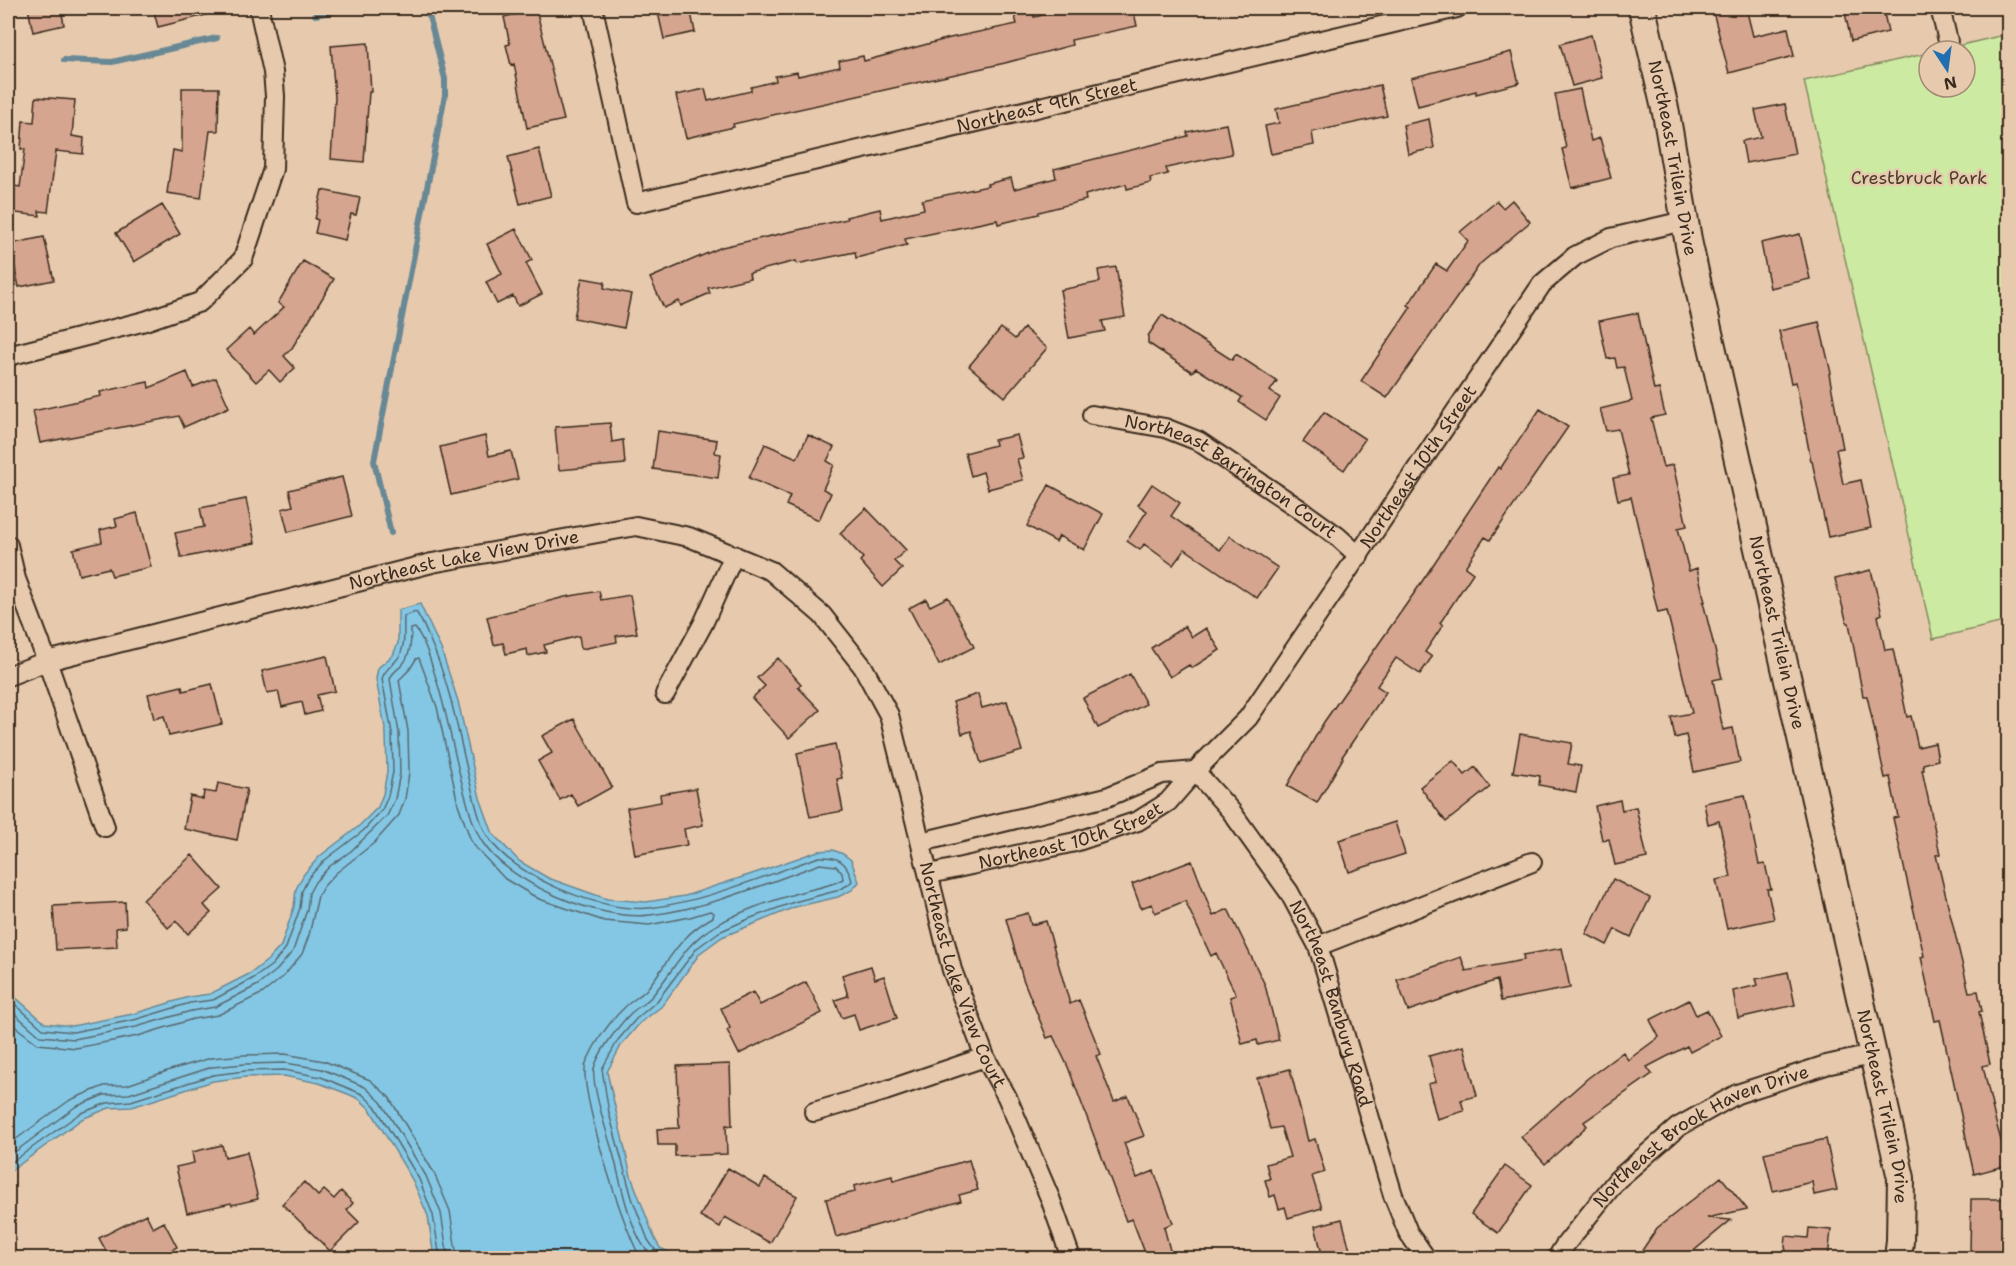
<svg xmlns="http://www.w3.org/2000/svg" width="2016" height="1266" viewBox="0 0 2016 1266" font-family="'Shantell Sans',sans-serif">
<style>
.green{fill:#cdeaa2;stroke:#848a60;stroke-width:1.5}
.water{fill:#84c7e5;stroke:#678895;stroke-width:1.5}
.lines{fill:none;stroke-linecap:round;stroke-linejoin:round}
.shore{stroke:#58696e;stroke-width:1.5}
.stream{stroke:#678895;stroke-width:6}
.building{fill:#d5a58f;stroke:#3b2a1e;stroke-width:1.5}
.street-casing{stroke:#3b2a1e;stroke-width:22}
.secondary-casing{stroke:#3b2a1e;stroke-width:30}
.street{stroke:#e7caad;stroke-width:18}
.secondary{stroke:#e7caad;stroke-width:26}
.labels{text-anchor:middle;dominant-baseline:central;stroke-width:5;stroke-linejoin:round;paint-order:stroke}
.street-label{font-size:18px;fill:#3b2a1e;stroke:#e7caad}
.park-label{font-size:18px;fill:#4a3d2b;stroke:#e7caad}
</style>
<rect width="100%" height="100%" fill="#e7caad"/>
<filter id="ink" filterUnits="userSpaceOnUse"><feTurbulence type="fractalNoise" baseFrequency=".0167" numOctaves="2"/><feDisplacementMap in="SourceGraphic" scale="12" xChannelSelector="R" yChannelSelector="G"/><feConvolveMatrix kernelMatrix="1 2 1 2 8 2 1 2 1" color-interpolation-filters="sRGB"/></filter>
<g filter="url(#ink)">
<path class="green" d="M2008,34V621L1933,639L1804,81L1929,53V87H1965V51H1936Z"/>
<path class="water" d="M420,604L441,649L458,701L480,798L493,834L519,861L548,878L607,899L646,902L685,896L761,871L818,851L833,850L843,854L851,860L859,882L852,890L838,897L795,907L722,937L700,953L662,1006L640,1023L622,1044L607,1072L631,1176L654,1237L660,1248L681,1258H434L428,1216L413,1181L370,1109L359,1099L348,1094L319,1083L284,1076L246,1077L213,1081L132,1107L109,1108L82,1119L8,1173V991L45,1023L72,1026L133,1014L189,997L210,994L251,973L268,960L281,946L294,907L296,889L304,874L320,856L358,827L378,807L383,794L387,772L386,733L376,679L378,668L393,655L398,643V610Z"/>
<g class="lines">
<path class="shore" d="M8,998L43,1029L73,1032L134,1020L190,1003L213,1000L254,978L272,965L286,948L300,908L302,891L309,877L325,860L363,831L382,810L388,796L393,772L392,733L382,679C385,667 395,665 400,655C406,643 403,629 404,616L416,612C422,620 426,631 430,640C453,691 460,745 474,798C477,810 481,827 488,837C513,877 603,913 649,908C707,901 764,876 819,857C838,856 847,861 852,881L848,885L836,891L794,902L751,918L719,932L697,948L657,1001L636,1019L618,1040L602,1069L609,1113L632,1198L648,1240L656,1251L666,1258
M8,1008L40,1036L74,1039L136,1027L191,1011L215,1007L258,985L277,970L293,951L307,910L309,893L315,882L330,866L351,851L387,816L395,799L400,773L399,733L390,679C392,672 398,670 403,664C411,654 411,641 411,629L415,628C424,639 429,655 433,669C448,713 454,758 467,802C470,814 475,829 481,840C506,883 602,922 650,915C709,908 765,884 820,864L836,866L842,873L843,879C827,888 808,889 791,895C766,903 738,912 715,926C684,943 674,971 652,996C646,1003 638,1007 631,1013C620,1024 597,1054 594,1069C591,1084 608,1137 613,1153C621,1183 630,1236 653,1258
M8,1021L38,1044L76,1048L138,1036L193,1019L218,1015L263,993L283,977L302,954L309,935L318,896L323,887L336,873L374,843L399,815L405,799L409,773L408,731L399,680L410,669L416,659L419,658L437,707L458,804L471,841L476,848L505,879L539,899L604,921L649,925L690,917L710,911L714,913L713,917C677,937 670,961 646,990C640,996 631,1001 625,1007C609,1022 595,1043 586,1063C577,1086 625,1235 641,1258
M8,1145L70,1100L104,1086L127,1085L170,1070L211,1058L244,1055L285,1054L324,1061L370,1080L389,1097L434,1173L450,1211L457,1258
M8,1157L75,1107L104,1095L129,1094L212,1067L245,1064L285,1063L322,1069L365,1087L381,1102L426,1176L441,1213L448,1258
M8,1165L79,1114L107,1103L131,1101L213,1075L245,1071L284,1070L321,1077L362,1094L375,1106L419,1179L433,1215L440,1258"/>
<path class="stream" d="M315,15L350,8
M64,60L112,62L217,38
M391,533L374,461L445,95V79L427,8"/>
</g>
<path class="building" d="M28,8H61L64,25L33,32Z
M153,8H210V14L158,27Z
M657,8H690L695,32L664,39Z
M1032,8L1034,17L1072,8H1133L1137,26L1071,40L1072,45L1005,63L733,124L734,127L686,138L676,95L705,89L708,101L751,91V87L776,81L775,76L797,72L798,76L840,67L839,61L863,56L864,61L950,38L1017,24L1014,13Z
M1712,8H1746L1753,36L1788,28L1794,56L1729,73Z
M1844,8H1883L1888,32L1851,41Z
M536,9L564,120L527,128L514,64L511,65L506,45L510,44L504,17Z
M1591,35L1602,78L1572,86L1560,44Z
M368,43L371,92H369L364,162L331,159L335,98L331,46Z
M1511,52L1519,83L1476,94V91L1418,106L1411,78Z
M1380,85L1387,116L1312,132L1314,145L1271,154L1265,126L1279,123L1276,109Z
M182,88H219L218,131H210L201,198L167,193L173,150L182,152Z
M1580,89L1591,141L1600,138L1611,178L1572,188L1562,149L1566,148L1555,94Z
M36,97L75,100L72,136L84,138L83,154L56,151L48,212L39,211L40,216L8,212V185L20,187L25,149H21L23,121L34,122Z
M1785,104L1795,154L1746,163L1742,141L1761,137L1755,110Z
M1429,119L1434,148L1408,154L1403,125Z
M1226,124L1232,154L1166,168L1168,174L1150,178L1151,183L1127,189L1126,184L1085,195L1086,200L1039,212V214L998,224L997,220L905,239L907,245L856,258L855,252L797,264L796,261L749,273L750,278L708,288L710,293L681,306L679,301L664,308L650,278L722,247L847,219L846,217L880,209L882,219L924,209L922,200L988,186L987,184L1011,178L1014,189L1056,178L1054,169L1188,136L1187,132Z
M539,149L551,196L520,204L508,157Z
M322,190L360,198L356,215L351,214L345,240L315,233L318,220L315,219Z
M1512,200L1530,222L1480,264L1387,398L1361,381L1411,307L1408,305L1436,264L1447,271L1468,241L1460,232L1497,201L1503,208Z
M162,205L180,234L134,262L116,233Z
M516,229L532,260L526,263L542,294L518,306L513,296L497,304L486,282L502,274L487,244Z
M1800,234L1810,279L1770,288L1761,243Z
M44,237L54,280L19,287L10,244Z
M303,261L334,279L292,348L284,356L295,368L280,382L269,370L256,382L226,350L249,329L254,335L284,307L278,303Z
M1116,267L1125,317L1102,321L1105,331L1069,338L1060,290L1100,282L1098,270Z
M582,278L605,282L604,288L631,294L624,328L574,318Z
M1638,313L1654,390L1659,389L1665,415L1651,418L1663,467L1673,465L1687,526L1678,528L1689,571L1697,568L1705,602H1703L1722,678L1713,680L1723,730L1733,728L1740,762L1694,772L1686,735L1675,738L1671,717L1692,713L1667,611L1658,613L1631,497L1618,500L1613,478L1629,475L1618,429L1606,431L1600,409L1632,401L1624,367L1617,368L1615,358L1607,359L1599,321Z
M1162,315L1232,360L1236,354L1277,381L1270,391L1280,398L1266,420L1239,402L1242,397L1196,368L1192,372L1148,343V336Z
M1819,322L1831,373L1829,374L1843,448L1836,449L1843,484L1861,480L1871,528L1828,537L1812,461H1811L1796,382L1791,383L1779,331Z
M1001,328L1015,339L1024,328L1047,348L1005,397L969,366Z
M187,372L193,387L216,378L229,407L184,427L179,416L40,443L33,411L101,396L100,392L148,382L149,388Z
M1540,409L1568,427L1490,540L1485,537L1465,567L1473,573L1440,623L1443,625L1425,652L1432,657L1420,674L1396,658L1377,686L1386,692L1342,757L1343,758L1317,803L1287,786L1324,722L1417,589L1498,467L1500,469Z
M1324,412L1365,439L1344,470L1303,442Z
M610,423L612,442L623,440L625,464L559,470L555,427Z
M658,431L717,440L715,453L721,454L718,478L653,469Z
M808,435L834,447L827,461L834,465L823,489L831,493L819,520L786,505L790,496L749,478L765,444L797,458Z
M1017,435L1023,458L1017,459L1023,480L988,489L983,472L971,476L965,453L995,445L994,440Z
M485,436L489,456L511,451L518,479L451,495L440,447Z
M342,477L352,516L288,532L282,509L293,506L289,490Z
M1152,484L1180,503L1171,516L1220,550L1230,536L1278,568L1257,598L1185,549L1173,565L1144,544L1140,550L1127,541L1147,511L1138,505Z
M1049,485L1103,514L1084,550L1059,536L1056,542L1027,526Z
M246,499L255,543L181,558L175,533L204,527L200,508Z
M866,508L906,550L894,561L902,569L883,587L860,561L863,558L840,533Z
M137,513L151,567L112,576L109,568L79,575L73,549L102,542L100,530L117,526L115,519Z
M1871,570L1882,614L1878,616L1885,650L1893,649L1907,717L1911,716L1918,747L1935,743L1938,760L1923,764L1924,770H1922L1940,854L1936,855L1969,992L1978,991L1982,1011L1979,1012L1990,1064L1983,1066L1995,1119L2008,1165L1974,1174L1940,1020L1935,1021L1921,957L1924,956L1893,818L1898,817L1890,777L1885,778L1867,696H1863L1849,623H1847L1835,579Z
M599,591L601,600L630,595L637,633L616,636L617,642L581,649L579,636L544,645L546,652L528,656L527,649L506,654L503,643L494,645L487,617L565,597Z
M948,597L974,647L939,665L909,608L926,599L930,606Z
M1185,626L1192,637L1206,628L1220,650L1192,668L1189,665L1170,677L1151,648Z
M327,656L335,691L317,695L321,711L305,715L302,702L282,707L278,691L267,693L262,671Z
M778,658L801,684L798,687L820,710L789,738L752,698L765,686L757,678Z
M1130,674L1146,704L1098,728L1083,698Z
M212,684L222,724L169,736L164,716L154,719L148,694L182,686L183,691Z
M978,694L982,708L1007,701L1022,751L981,763L971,731L962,734L953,702Z
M574,719L612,787L578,806L571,794L560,800L538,761L552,753L542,736Z
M1520,734L1572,743L1568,764L1581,766L1576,792L1539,785L1540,776L1513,772Z
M835,744L842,778L837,779L843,811L810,817L797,753Z
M1453,761L1465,775L1475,767L1490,787L1446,822L1420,787Z
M218,783L247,789L237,840L184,829L190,796L203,799L204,791L216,793Z
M696,788L703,825L684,829L687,845L635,855L627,808L661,802L660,794Z
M1745,795L1759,865L1765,864L1771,889H1767L1774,919L1727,929L1716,880L1731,877L1719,821L1708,824L1704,803Z
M1620,800L1622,810L1636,807L1647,858L1615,865L1609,839L1602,840L1595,806Z
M1395,822L1405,854L1349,872L1339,840Z
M192,855L222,889L204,905L211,913L188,934L176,921L168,928L143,900Z
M1192,861L1213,916L1228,909L1265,985L1279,1040L1258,1045L1257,1040L1242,1044L1230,997L1236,995L1216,953L1211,956L1185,901L1155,913L1152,904L1141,908L1132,884Z
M1613,879L1650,898L1631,937L1615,929L1607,945L1586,934Z
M125,902L126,927L116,928L117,947L56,950L53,906Z
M1028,913L1031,925L1046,921L1070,1004L1079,1000L1101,1054L1096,1056L1114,1102L1128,1096L1144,1136L1124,1143L1137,1178L1154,1171L1173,1223L1164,1227L1172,1258H1147L1132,1219L1126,1221L1068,1067L1053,1036L1047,1038L1023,979L1006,919Z
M1562,948L1570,988L1501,1001L1497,980L1408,1011L1397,980L1461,957L1466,971L1524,960L1523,955Z
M871,966L875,979L884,976L897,1018L859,1030L854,1014L842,1018L835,1000L848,996L842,975Z
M1788,972L1795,1005L1738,1018L1733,991L1758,985L1756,979Z
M806,982L822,1013L739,1054L727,1030L730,1028L721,1008L753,992L760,1005Z
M1689,1000L1696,1015L1707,1010L1721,1036L1690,1052L1687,1046L1647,1067L1652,1074L1584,1122L1587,1126L1545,1164L1521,1137L1588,1078L1623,1052L1628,1060L1659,1037L1650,1020Z
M1464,1046L1477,1096L1461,1100L1464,1111L1437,1119L1428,1084L1436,1082L1429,1056Z
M730,1064L732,1126L726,1125L727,1154L675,1156V1145H658L657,1129L679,1128L677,1066Z
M1290,1069L1308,1141L1315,1139L1325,1172L1312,1176L1322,1208L1288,1218L1285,1207L1279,1209L1275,1195L1270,1197L1265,1180L1270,1179L1266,1164L1290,1157L1281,1127L1270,1129L1257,1078Z
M1826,1139L1837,1190L1814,1195L1812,1182L1773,1191L1764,1153Z
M222,1145L225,1157L247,1152L258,1199L232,1205L231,1203L187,1213L176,1167L194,1163L192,1152Z
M969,1160L978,1190L959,1195L961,1201L836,1237L826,1199L855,1192L854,1186L892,1176L893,1181Z
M1505,1166L1532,1185L1498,1233L1471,1214Z
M728,1168L760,1187L765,1178L797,1196L770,1243L725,1217L720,1227L700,1216Z
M1721,1177L1747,1209L1707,1218L1731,1220L1685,1258H1637L1657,1228Z
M304,1182L318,1196L324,1190L334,1199L341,1191L353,1203L347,1210L359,1222L330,1251L282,1204Z
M1971,1199H2008V1252H1970Z
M146,1214L153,1228L164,1222L177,1247L156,1258H110L99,1238Z
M1342,1219L1352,1258H1323L1315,1226Z
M1809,1228L1831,1230L1828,1258H1788L1785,1247L1786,1236L1808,1238Z"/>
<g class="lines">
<g class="street-casing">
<g id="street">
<path id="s1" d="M593,8L636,203L1457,8"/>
<path d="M1940,8L1948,41"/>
<path d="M8,356L145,321L200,302L243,259L273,169L275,96L273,72L259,8"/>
<path id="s2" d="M1092,415L1165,428L1198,441L1298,508L1337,536L1359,556"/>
<path d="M8,545L16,579L47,661L105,827"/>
<path id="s3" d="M8,676L47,661L432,563L636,526L689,537L771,571L822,615L863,667L889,715L952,970L985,1057L1007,1097L1050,1198L1071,1258"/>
<path d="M665,694L703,624L734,555"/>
<path id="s4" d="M1195,771L1231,811L1289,892L1318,946L1393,1195L1408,1232L1426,1258"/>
<path d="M921,842L1107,797L1162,774L1195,771"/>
<path id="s5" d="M930,874L1075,842L1138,821L1168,802L1195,771L1248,718L1542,284L1575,256L1611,238L1684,221"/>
<path d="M1318,946L1532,862"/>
<path d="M814,1112L885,1091L985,1057"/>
<path id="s6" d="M1557,1258L1565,1245L1617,1180L1678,1127L1737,1094L1826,1065L1872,1055"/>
</g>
</g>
<g class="secondary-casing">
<g id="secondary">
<path id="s7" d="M1642,8L1666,113L1689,245L1901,1178L1900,1241L1898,1258"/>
</g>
</g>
<use href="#street" class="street"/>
<use href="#secondary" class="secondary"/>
</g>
</g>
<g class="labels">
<g class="street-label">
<text stroke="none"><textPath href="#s1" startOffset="622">Northeast 9th Street</textPath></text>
<text stroke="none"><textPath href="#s7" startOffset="153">Northeast Trilein Drive</textPath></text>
<text stroke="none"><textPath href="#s5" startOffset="670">Northeast 10th Street</textPath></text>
<text stroke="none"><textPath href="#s2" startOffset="154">Northeast Barrington Court</textPath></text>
<text stroke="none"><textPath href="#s3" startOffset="471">Northeast Lake View Drive</textPath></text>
<text stroke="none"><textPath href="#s7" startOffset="639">Northeast Trilein Drive</textPath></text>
<text stroke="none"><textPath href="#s5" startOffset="146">Northeast 10th Street</textPath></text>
<text stroke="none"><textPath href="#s3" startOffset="1248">Northeast Lake View Court</textPath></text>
<text stroke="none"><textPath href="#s4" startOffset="273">Northeast Banbury Road</textPath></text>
<text stroke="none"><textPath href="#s7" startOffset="1125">Northeast Trilein Drive</textPath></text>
<text stroke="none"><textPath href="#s6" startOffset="194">Northeast Brook Haven Drive</textPath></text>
</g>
<g class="park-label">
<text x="1919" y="178">Crestbruck Park</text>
</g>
</g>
<rect width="2016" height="1266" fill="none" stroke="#e7caad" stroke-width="30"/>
<rect x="15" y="15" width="1986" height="1236" fill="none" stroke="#3b2a1e" stroke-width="2" filter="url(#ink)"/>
<g transform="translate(1947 69) rotate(167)"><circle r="28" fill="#e7caad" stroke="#a28a74" stroke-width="1.5"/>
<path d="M0-4.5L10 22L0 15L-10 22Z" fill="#1f6fb2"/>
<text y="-9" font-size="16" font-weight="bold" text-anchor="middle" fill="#3b2a1e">N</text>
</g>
</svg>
